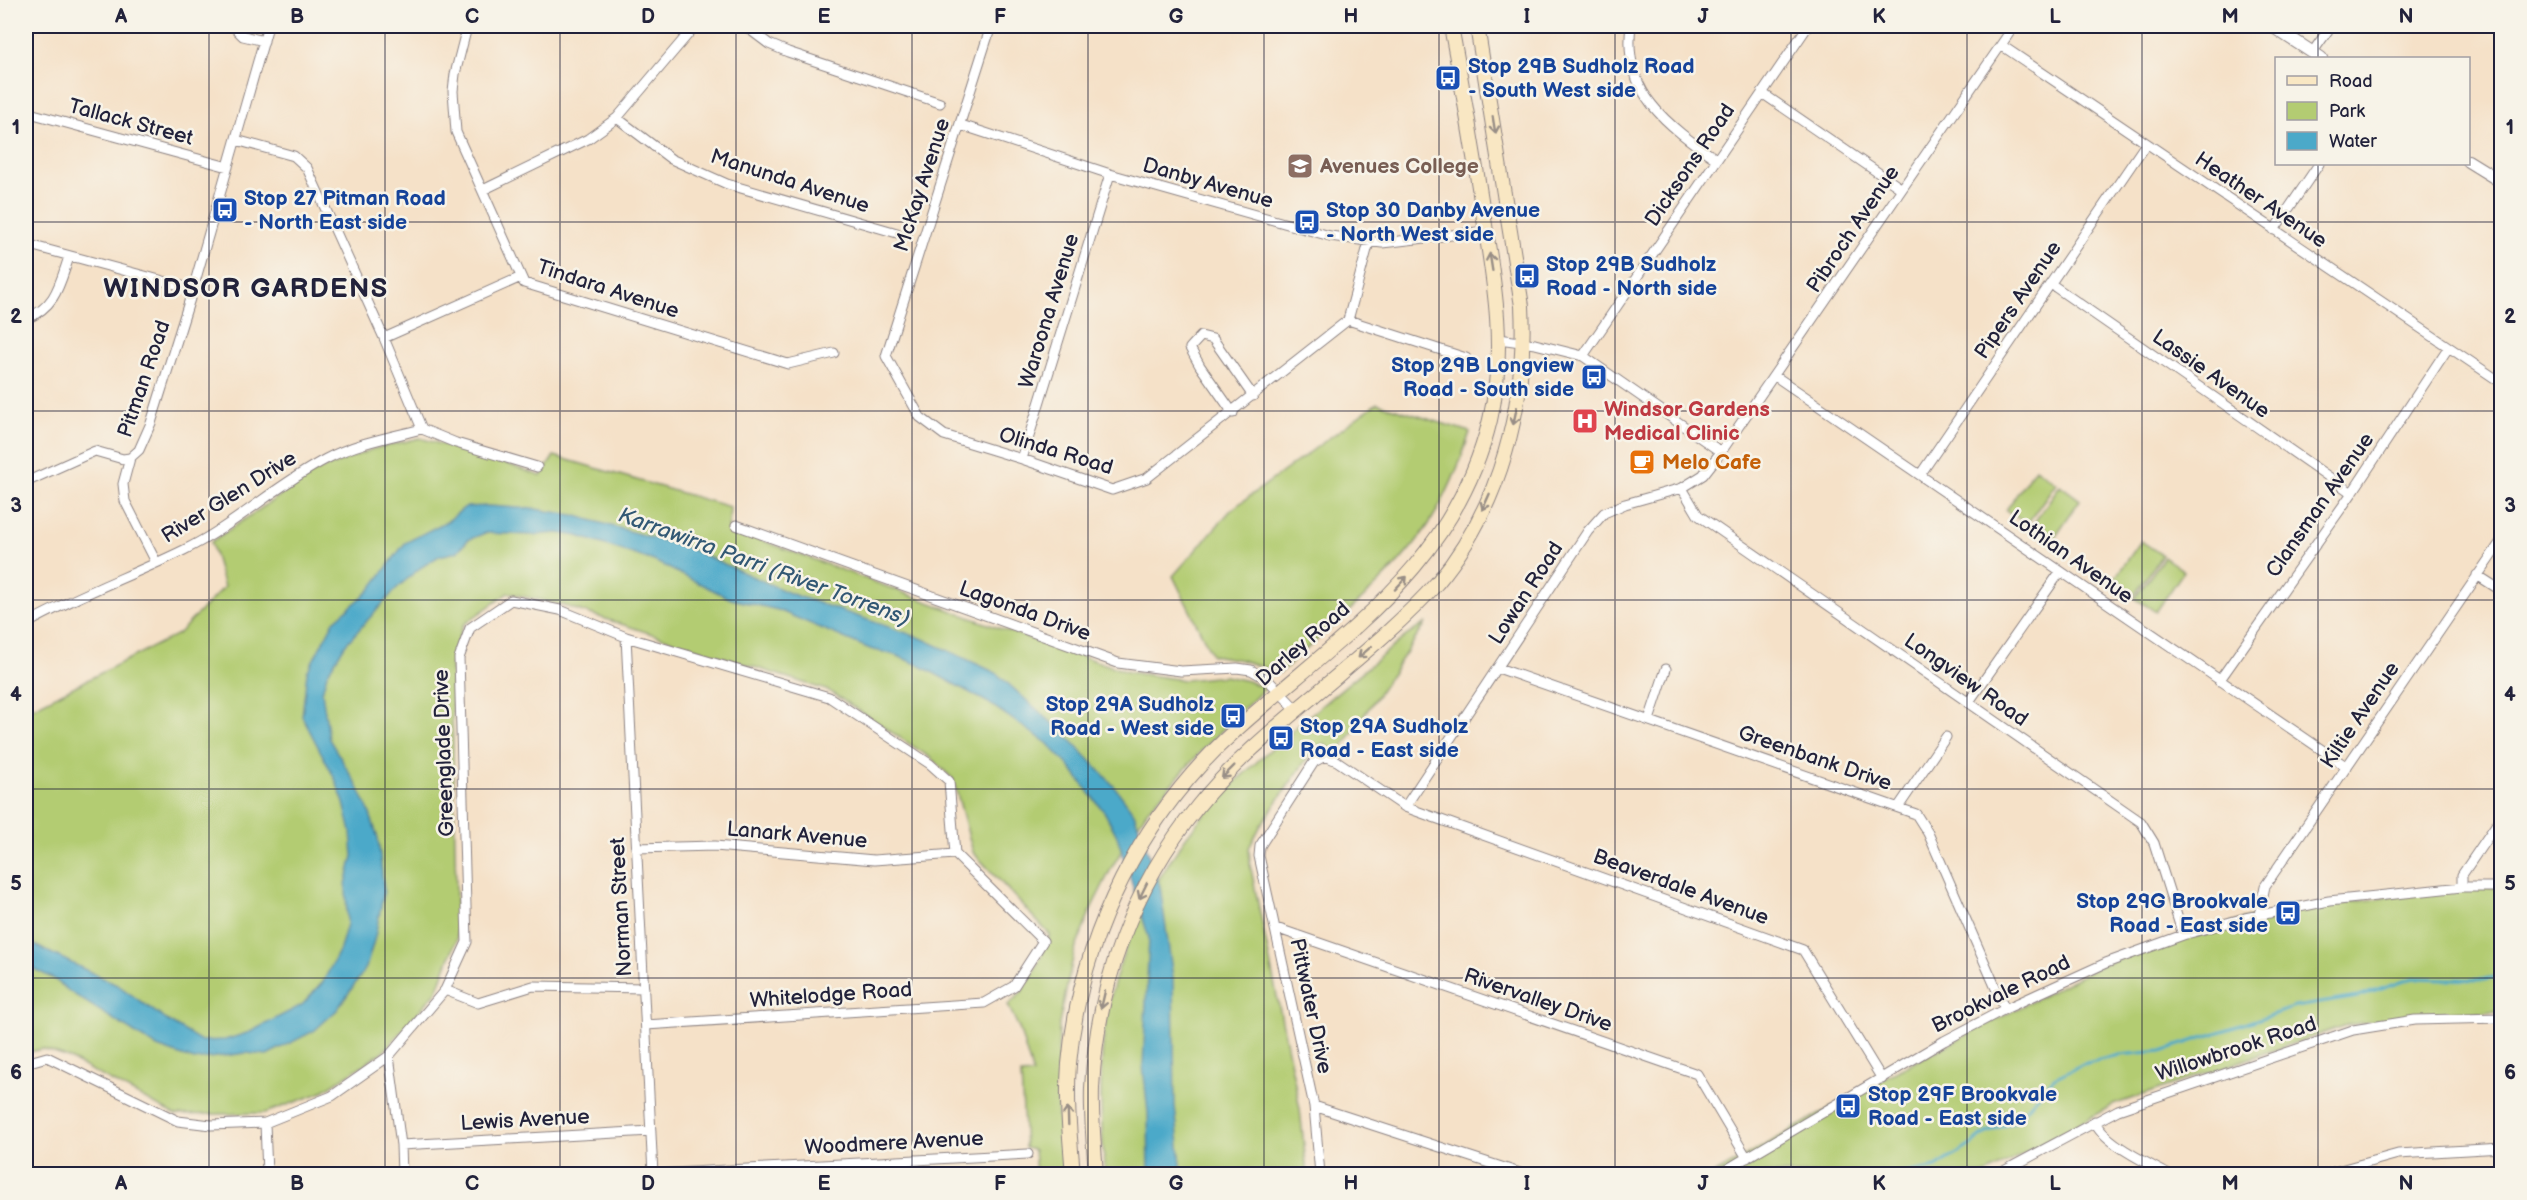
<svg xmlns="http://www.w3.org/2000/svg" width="2527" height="1200" viewBox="0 0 2527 1200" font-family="'Balsamiq Sans',sans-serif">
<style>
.green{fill:#b3cc72;stroke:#6a7756;stroke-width:1.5}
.water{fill:#4ba9c9;stroke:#366682;stroke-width:1.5}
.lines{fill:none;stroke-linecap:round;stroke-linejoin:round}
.stream{stroke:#4ba9c9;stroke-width:3}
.minor-casing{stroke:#8c8282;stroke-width:11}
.tertiary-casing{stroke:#8c8282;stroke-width:14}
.secondary-casing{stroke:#8c8282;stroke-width:16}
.minor{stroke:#fff;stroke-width:9}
.tertiary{stroke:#fff;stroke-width:12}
.secondary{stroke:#f9e7c3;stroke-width:14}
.oneway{stroke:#988e86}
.grid{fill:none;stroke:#22223b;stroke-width:1.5;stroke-opacity:0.55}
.labels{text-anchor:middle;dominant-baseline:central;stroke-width:5;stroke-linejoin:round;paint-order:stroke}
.transit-label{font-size:21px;font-weight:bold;fill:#164399;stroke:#f7f3e8;text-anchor:start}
.street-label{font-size:21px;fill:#22223b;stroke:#f7f3e8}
.education-label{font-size:21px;font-weight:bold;fill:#785e54;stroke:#f7f3e8;text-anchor:start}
.health-label{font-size:21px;font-weight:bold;fill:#be3a42;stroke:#f7f3e8;text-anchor:start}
.food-label{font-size:21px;font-weight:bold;fill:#c56008;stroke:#f7f3e8;text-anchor:start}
.water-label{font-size:22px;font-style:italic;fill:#325874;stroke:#f7f3e8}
.district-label{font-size:27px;font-weight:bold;letter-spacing:1.5px;fill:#22223b;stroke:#f7f3e8}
.neatline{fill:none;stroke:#22223b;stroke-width:2}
.grid-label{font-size:20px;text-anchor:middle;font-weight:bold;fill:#22223b}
</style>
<rect width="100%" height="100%" fill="#f7f3e8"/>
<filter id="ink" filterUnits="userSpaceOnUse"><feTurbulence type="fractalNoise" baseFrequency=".0167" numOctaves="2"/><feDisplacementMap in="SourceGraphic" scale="12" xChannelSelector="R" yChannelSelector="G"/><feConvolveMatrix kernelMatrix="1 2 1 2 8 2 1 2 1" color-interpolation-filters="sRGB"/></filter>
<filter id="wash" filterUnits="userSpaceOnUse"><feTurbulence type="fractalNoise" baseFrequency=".008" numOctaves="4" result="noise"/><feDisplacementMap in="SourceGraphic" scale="24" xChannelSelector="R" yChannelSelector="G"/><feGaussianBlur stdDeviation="1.35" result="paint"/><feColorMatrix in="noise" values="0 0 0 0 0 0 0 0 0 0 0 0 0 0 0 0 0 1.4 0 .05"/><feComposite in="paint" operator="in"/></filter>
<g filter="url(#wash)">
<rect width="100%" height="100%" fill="#f5e1c8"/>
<path class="green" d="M1377,403L1470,432C1460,464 1447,496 1429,524C1394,577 1327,629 1280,673L1241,660L1212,655L1173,576L1231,510Z
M420,438L501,462L541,476L554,456L730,507L728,533L750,536L996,627L1128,672L1184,680L1225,676L1248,681L1265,688L1205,747L1147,811L1113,865L1092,907L1074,953L1059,1024L1057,1105L1064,1174H1036L1034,1150L1025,1148L1021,1075L1033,1074L1019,1028L1008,1005C1030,989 1040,959 1050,935L973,852L953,779L931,758L829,691L562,605L508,593L463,625L451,660L457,938L437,991L383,1052L320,1093L265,1113L175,1115L66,1057L42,1049L26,1053V711L178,634L224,587L211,542L315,472L373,449Z
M2035,468L2056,483L2027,524L2006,510Z
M2060,485L2080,500L2052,541L2031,527Z
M2141,541L2162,555L2133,597L2112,582Z
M2164,557L2184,571L2156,612L2135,598Z
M1426,623L1338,754L1324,744L1315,747L1261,825L1249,848L1250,864L1300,1109L1307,1174H1105C1101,1123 1098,1072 1106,1020C1118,946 1157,871 1205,813C1221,793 1242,776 1260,759C1307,716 1357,676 1406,636Z
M2462,887H2501V1012L2411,1016L2347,1025L2113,1105L1986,1174H1714L1882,1079L2106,963L2259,915Z"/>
<path class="water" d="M489,506L535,509L573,515L688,548L792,594L921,638L996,673L1070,739L1114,786L1134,813L1160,886L1173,978L1175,1106L1182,1174H1149L1148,1113L1143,1066L1149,938L1117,836L1105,813L1068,765L1047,743L987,702L919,665L895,655L870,649L778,610L731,599L654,561L578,536L558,533L531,535L485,533L468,540L457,552L439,556L420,568L397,588L345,645L327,674L322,692L329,739L357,785L369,811L378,838L384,891L375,937L366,968L337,1010L314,1031L267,1055L246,1053L194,1060L157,1047L70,992L54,979L26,965V941L119,986L168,1021L201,1041L225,1040L250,1032L302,1005L323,982L340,949L347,924L346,884L353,856L351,832L344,803L335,779L302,716L307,672L334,621L369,591L405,543L449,520L465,507Z"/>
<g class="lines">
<path class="stream" d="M1901,1174L1936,1167L1971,1145L1987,1132L2016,1121L2054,1078L2083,1064L2119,1055L2162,1051L2295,1007L2358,997L2413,978L2484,980L2502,977"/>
</g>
</g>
<g filter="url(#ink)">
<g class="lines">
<g class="minor-casing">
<path id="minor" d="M233,26L243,36L264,41
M445,26L466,31
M473,26L466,31L455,74L453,91L456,132L524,283L788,364L834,353
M745,26L769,44L788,52L940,103
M991,26L886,356L920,417L944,435L1022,459L1112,490L1147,478L1348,320L1369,242
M1631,26C1622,92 1667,125 1716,159
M2001,45L2502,383
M2312,53L2331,26
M1762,93L1902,189
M26,112L228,167
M617,118L671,159L727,184L897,233
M961,125L1110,174L1330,236L1382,243L1486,231
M236,140L294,156L307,168L384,338L422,429L456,443L537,467
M483,190L588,139L617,118L695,26
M2274,230L2319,164
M26,244L193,289
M2051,284L2352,493
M26,319C56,306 59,286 69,257
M1348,320L1466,358
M384,338L521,277
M1499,339L1535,344L1583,356L1721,452
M1583,356L1808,26
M1775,376L2347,767
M1233,413L1200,366L1190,348L1201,336L1213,339L1253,396
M130,458L123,484L125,501L156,562
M1022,459L1110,174
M1920,475L2145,145
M26,482L95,451L123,459L130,458L139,450L151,423L193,289L268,26
M1682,488L1698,515L2141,822L2154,843L2183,935
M736,525L1118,663L1181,671L1237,668L1251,670L1267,679L1297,710
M2477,575L2502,591
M26,624C77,595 131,576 184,550C234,526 276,485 326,459C356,443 390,437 422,429
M626,637L653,1174
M1498,668L1916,814L1928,833L2005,1009
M2219,681L2352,493L2448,348
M1968,703L2060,572
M1649,720L1666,669
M1899,806L1946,737
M1405,807L1588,531L1604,513L1625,504L1682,488L1703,475L1721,452L2014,26
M636,848L715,846L874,860L955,854
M2462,887V875L2502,816
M2259,915L2265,886L2502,540
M1276,928L1697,1074L1747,1158
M445,990L478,1003L533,986L644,988
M389,1056L401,1145L402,1174
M26,1063L47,1057L178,1121L211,1125L265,1123L332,1096L389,1056L445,990L467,942L459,658L470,628L511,600L560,610L626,637L829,697L930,764L949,781L955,854L1043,941L1014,986L984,1003L646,1025
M1314,1106L1523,1174
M2095,1121C2102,1142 2148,1163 2167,1174
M265,1123L267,1174
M401,1145L651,1131
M915,1160L916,1174
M653,1174L1028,1154
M1320,1174L1314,1106L1259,856L1260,846L1314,762L1325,756L1337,761L1405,807L1803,950L1882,1079
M1719,1174L1944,1041L2005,1009L2106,963L2183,935L2245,918L2329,901L2462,887H2502
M1998,1174L2118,1110L2353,1030L2415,1020L2502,1018
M2326,1174L2398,1154L2502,1148"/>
</g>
<g class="tertiary-casing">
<path id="tertiary" d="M2272,26L2321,58
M2468,161L2502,182"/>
</g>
<g class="secondary-casing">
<path id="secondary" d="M1073,1174C1070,1138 1066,1101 1069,1064C1080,935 1142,813 1239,727C1343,634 1455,565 1490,420C1506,352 1495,286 1484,219C1474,154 1463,90 1451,26
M1096,1174C1094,1146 1091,1117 1092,1088C1097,984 1133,886 1198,806C1234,761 1280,724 1324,687C1363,654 1403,621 1437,583C1501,507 1527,403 1522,306L1477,26"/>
</g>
<use href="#minor" class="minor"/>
<use href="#tertiary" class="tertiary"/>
<use href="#secondary" class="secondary"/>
</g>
<defs><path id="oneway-shaft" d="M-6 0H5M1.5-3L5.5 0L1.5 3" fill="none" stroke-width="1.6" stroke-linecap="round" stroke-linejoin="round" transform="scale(1.5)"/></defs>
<g class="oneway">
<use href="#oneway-shaft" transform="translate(1494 125) rotate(81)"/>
<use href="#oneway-shaft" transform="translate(1491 262) rotate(-99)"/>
<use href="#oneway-shaft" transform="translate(1515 416) rotate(102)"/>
<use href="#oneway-shaft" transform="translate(1486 502) rotate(114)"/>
<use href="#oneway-shaft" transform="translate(1401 583) rotate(-47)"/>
<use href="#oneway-shaft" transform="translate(1365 652) rotate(139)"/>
<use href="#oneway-shaft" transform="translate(1228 772) rotate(135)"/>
<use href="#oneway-shaft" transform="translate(1143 891) rotate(116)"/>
<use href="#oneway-shaft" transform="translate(1103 1000) rotate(103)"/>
<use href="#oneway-shaft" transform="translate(1068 1116) rotate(-92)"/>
</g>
</g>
<path class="grid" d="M209,26V1174M385,26V1174M560,26V1174M736,26V1174M912,26V1174M1088,26V1174M1264,26V1174M1439,26V1174M1615,26V1174M1791,26V1174M1967,26V1174M2142,26V1174M2318,26V58M2318,164V1174M26,222H2502M26,411H2502M26,600H2502M26,789H2502M26,978H2502"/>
<defs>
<g id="bus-square" transform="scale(1.35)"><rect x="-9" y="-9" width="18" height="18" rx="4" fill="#1a4fb4" stroke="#f7f3e8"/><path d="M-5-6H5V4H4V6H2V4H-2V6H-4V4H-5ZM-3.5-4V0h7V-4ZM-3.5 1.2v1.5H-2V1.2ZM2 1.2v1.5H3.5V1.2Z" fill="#fff"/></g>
<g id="school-square" transform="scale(1.35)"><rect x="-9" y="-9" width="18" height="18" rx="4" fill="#8d6e63" stroke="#f7f3e8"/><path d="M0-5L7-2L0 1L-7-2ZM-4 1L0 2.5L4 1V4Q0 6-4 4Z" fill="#fff"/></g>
<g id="hospital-square" transform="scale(1.35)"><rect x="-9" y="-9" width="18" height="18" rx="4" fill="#e0444e" stroke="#f7f3e8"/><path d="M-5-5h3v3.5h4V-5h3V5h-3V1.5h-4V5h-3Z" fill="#fff"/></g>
<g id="cafe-square" transform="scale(1.35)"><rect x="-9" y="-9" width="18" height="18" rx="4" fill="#e8710a" stroke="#f7f3e8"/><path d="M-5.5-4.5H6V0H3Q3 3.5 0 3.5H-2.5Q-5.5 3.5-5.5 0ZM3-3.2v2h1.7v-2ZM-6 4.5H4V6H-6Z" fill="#fff"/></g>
</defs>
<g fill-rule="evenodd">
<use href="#bus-square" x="1448" y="78"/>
<use href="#school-square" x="1300" y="166"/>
<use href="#bus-square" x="225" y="210"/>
<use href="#bus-square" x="1307" y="222"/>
<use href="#bus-square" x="1527" y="276"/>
<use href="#bus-square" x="1594" y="377"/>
<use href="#hospital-square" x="1585" y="421"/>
<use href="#cafe-square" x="1642" y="462"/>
<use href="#bus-square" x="1233" y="716"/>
<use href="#bus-square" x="1281" y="738"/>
<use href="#bus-square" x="2288" y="913"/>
<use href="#bus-square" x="1848" y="1106"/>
</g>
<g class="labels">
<g class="transit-label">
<text x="1468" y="66">Stop 29B Sudholz Road<tspan x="1468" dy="24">- South West side</tspan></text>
<text x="244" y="198">Stop 27 Pitman Road<tspan x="244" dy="24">- North East side</tspan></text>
<text x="1326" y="210">Stop 30 Danby Avenue<tspan x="1326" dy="24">- North West side</tspan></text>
<text x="1546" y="264">Stop 29B Sudholz<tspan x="1546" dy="24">Road - North side</tspan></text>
<text x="1574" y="365" text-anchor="end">Stop 29B Longview<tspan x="1574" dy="24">Road - South side</tspan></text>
<text x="1214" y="704" text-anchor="end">Stop 29A Sudholz<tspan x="1214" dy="24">Road - West side</tspan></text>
<text x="1300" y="726">Stop 29A Sudholz<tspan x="1300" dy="24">Road - East side</tspan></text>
<text x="2268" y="901" text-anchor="end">Stop 29G Brookvale<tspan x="2268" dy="24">Road - East side</tspan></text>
<text x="1868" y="1094">Stop 29F Brookvale<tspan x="1868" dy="24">Road - East side</tspan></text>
</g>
<g class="street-label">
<text transform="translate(131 122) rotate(15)">Tallack Street</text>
<text transform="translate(1690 165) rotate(-56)">Dicksons Road</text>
<text transform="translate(790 181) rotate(18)">Manunda Avenue</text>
<text transform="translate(1208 183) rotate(16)">Danby Avenue</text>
<text transform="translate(922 185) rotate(-72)">McKay Avenue</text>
<text transform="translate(2261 200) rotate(34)">Heather Avenue</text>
<text transform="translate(1853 229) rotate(-56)">Pibroch Avenue</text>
<text transform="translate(608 289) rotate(18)">Tindara Avenue</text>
<text transform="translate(2018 300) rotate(-56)">Pipers Avenue</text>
<text transform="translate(1049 311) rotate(-73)">Waroona Avenue</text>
<text transform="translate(2211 374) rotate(35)">Lassie Avenue</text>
<text transform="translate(144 379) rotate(-71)">Pitman Road</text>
<text transform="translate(1056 451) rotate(17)">Olinda Road</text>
<text transform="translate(229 497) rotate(-32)">River Glen Drive</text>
<text transform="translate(2320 505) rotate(-55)">Clansman Avenue</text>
<text transform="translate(2071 557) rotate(35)">Lothian Avenue</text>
<text transform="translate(1526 593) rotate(-57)">Lowan Road</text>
<text transform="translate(1025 611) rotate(20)">Lagonda Drive</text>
<text transform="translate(1303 644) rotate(-41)">Darley Road</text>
<text transform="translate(1966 680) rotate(35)">Longview Road</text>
<text transform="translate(2360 715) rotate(-56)">Kiltie Avenue</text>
<text transform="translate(444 753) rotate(-92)">Greenglade Drive</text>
<text transform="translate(1815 758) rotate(19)">Greenbank Drive</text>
<text transform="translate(797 835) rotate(5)">Lanark Avenue</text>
<text transform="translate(1681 887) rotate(20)">Beaverdale Avenue</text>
<text transform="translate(621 907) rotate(-93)">Norman Street</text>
<text transform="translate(2001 994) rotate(-26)">Brookvale Road</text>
<text transform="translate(831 995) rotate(-4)">Whitelodge Road</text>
<text transform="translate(1538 1000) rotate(19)">Rivervalley Drive</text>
<text transform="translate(1311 1006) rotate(78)">Pittwater Drive</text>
<text transform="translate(2236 1049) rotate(-18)">Willowbrook Road</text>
<text transform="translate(525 1120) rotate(-3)">Lewis Avenue</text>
<text transform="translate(894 1143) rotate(-3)">Woodmere Avenue</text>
</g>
<g class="education-label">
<text x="1320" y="166">Avenues College</text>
</g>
<g class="health-label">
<text x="1604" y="409">Windsor Gardens<tspan x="1604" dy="24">Medical Clinic</tspan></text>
</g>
<g class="food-label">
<text x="1662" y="462">Melo Cafe</text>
</g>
<g class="water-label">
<text transform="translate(764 567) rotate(20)">Karrawirra Parri (River Torrens)</text>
</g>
<g class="district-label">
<text x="246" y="289">WINDSOR GARDENS</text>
</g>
</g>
<rect width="2527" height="1200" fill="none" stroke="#f7f3e8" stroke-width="66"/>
<rect x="2275" y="57" width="195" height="108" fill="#f7f3e8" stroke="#a29fa3" stroke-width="1.5"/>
<rect x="2287" y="76" width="30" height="9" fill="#f9e7c3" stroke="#a29fa3" stroke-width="1.5"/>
<text x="2329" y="87" font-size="18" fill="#22223b">Road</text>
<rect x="2287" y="102" width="30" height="18" fill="#b3cc72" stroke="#a29fa3" stroke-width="1.5"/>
<text x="2329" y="117" font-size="18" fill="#22223b">Park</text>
<rect x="2287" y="132" width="30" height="18" fill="#4ba9c9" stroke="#a29fa3" stroke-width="1.5"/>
<text x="2329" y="147" font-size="18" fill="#22223b">Water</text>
<rect x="33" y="33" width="2461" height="1134" class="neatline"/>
<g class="grid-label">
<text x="121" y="23">A</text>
<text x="297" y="23">B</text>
<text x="472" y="23">C</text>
<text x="648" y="23">D</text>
<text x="824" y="23">E</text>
<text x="1000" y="23">F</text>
<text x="1176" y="23">G</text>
<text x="1351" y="23">H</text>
<text x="1527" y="23">I</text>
<text x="1703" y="23">J</text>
<text x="1879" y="23">K</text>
<text x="2055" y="23">L</text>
<text x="2230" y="23">M</text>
<text x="2406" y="23">N</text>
<text x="16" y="134">1</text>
<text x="2510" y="134">1</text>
<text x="16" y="323">2</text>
<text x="2510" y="323">2</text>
<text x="16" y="512">3</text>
<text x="2510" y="512">3</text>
<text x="16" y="701">4</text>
<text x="2510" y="701">4</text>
<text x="16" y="890">5</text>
<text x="2510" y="890">5</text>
<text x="16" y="1079">6</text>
<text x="2510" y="1079">6</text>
<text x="121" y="1190">A</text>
<text x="297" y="1190">B</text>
<text x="472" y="1190">C</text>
<text x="648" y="1190">D</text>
<text x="824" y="1190">E</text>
<text x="1000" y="1190">F</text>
<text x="1176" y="1190">G</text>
<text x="1351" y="1190">H</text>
<text x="1527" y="1190">I</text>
<text x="1703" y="1190">J</text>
<text x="1879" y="1190">K</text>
<text x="2055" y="1190">L</text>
<text x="2230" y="1190">M</text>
<text x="2406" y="1190">N</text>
</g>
</svg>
